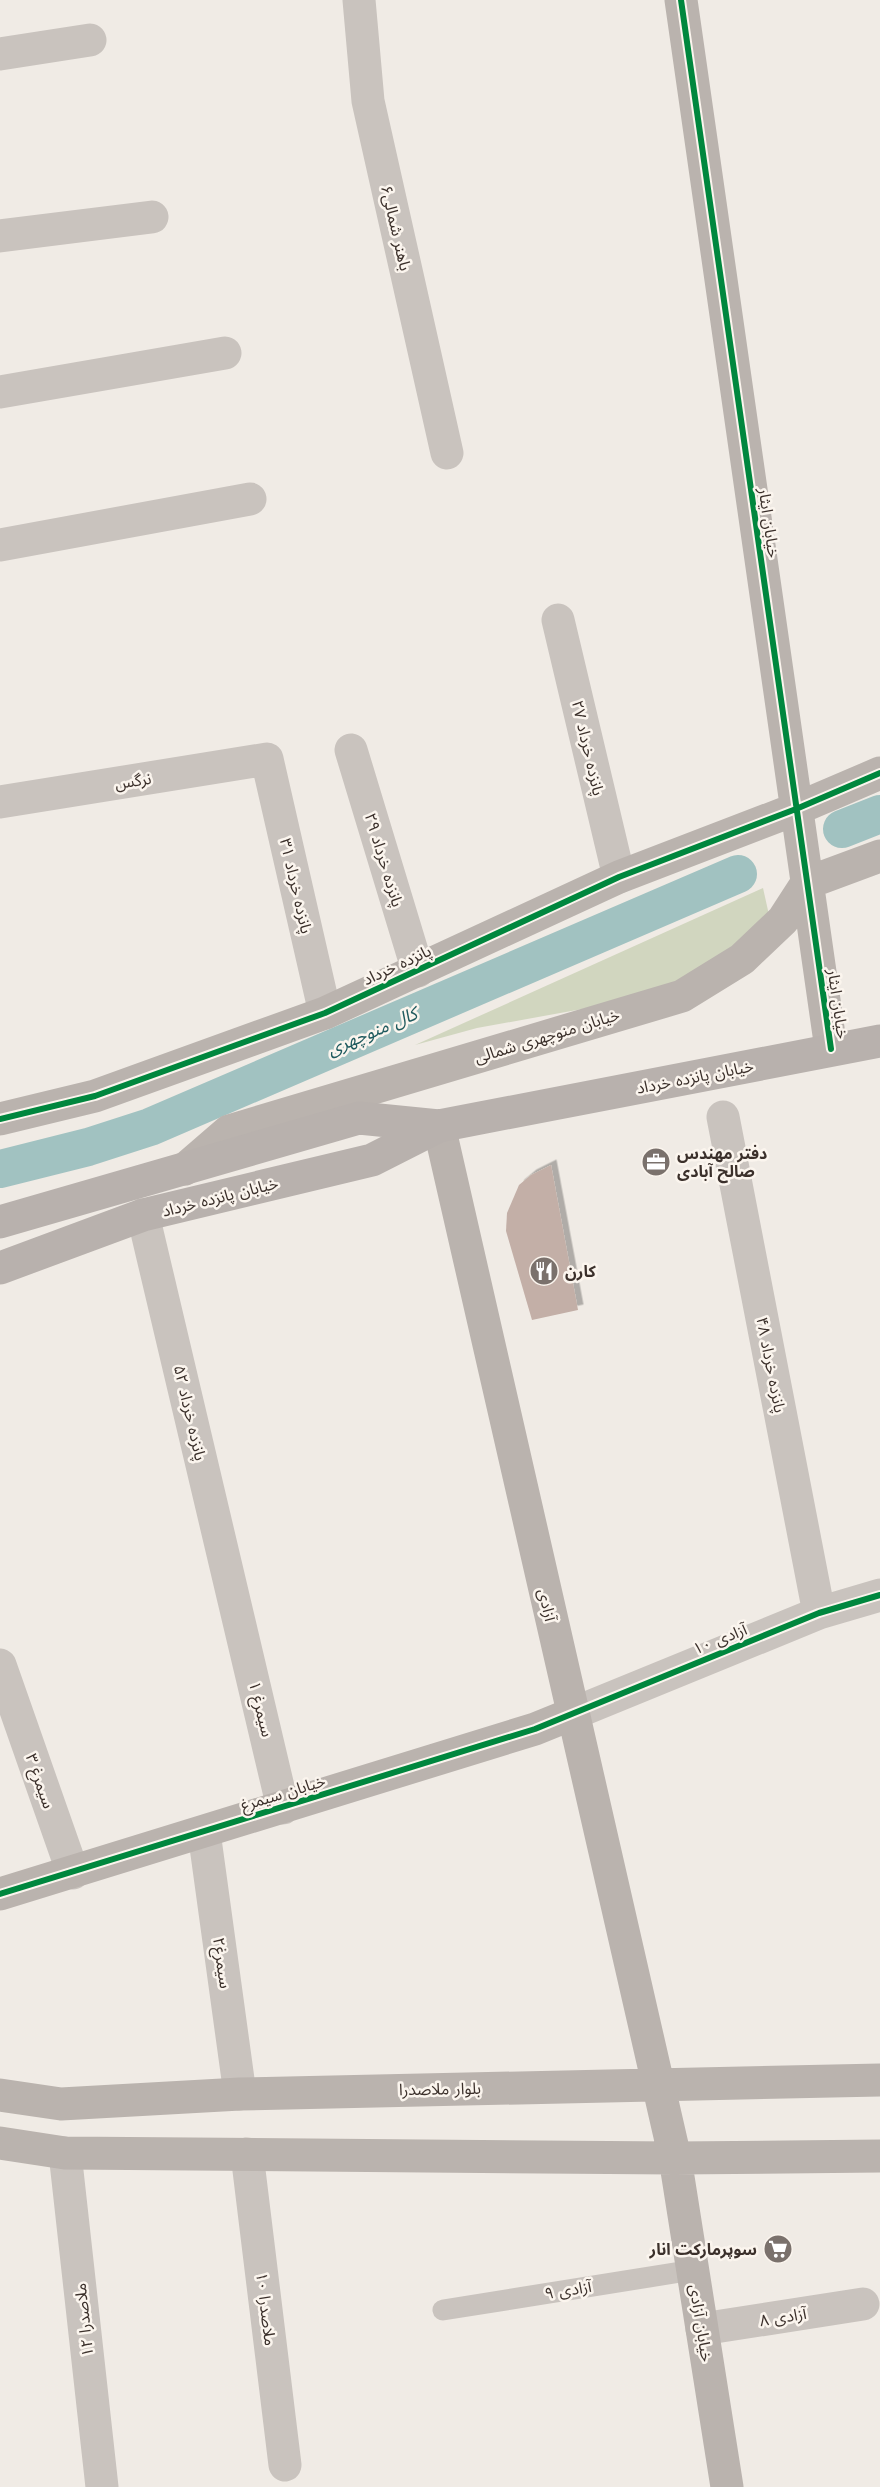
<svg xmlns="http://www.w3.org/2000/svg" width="880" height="2487" viewBox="0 0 880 2487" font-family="'Work Sans','Noto Sans Arabic',sans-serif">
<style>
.green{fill:#d1d6bf}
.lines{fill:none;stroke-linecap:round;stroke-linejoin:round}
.canal{stroke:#a1c2c1;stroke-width:38}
.building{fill:#c3afa7;filter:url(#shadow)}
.lane{stroke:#c9c3be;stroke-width:21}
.street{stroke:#c9c3be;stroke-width:33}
.secondary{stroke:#bab3ae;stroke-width:33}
.primary{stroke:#b8b1ad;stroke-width:33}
.cycleway-casing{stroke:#fbf5ee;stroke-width:10}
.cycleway{stroke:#00873e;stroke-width:6}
.labels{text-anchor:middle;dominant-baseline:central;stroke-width:5;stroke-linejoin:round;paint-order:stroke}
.street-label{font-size:16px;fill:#3b302b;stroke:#fbf5ee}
.poi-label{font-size:16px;font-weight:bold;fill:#3b302b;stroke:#fbf5ee;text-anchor:start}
.water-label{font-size:18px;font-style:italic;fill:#1f5a5e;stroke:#fbf5ee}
</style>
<defs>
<filter id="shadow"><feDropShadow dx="5.5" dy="-5.5" stdDeviation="0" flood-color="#0004"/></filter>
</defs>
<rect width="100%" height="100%" fill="#f0ebe5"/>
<path class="green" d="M763,888L769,915L728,953L674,983L588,1008L477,1028L415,1045Z"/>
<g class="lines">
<path class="canal" d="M842,829L880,814
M0,1169L88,1147L150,1127L738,874"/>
</g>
<path class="building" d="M551,1165L578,1310L532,1320L506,1231L507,1213L519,1185L531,1175Z"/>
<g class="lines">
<path class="lane" d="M443,2310L693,2270"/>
<path class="street" d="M359,0L368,101L447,453
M0,54L90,40
M0,236L152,217
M0,392L225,353
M0,545L250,499
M558,620L619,877
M351,750L418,971
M0,802L267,759L325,1013
M723,1117L819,1613
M143,1215L283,1808
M0,1665L73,1873
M572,1714L819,1613L880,1595
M204,1832L240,2094
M65,2153L102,2487
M247,2154L285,2465
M702,2329L863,2304"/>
<path class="secondary" d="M681,0L831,1049
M0,1119L95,1096L325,1013L619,877L796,809L880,773
M439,1126L675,2158L727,2487
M185,1169L229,1131L682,996L742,959L783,920L807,883L880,856
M0,1894L535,1729L572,1714
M0,2095L61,2104L240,2094L880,2080
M0,2143L65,2153L675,2158L880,2156"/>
<path class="primary" d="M0,1222L359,1118L439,1126L880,1041
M0,1268L143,1215L372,1160L439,1126"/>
<g class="cycleway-casing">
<path id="cycleway" d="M681,0L831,1049
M0,1119L95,1096L325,1013L619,877L796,809L880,773
M0,1894L535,1729L819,1613L880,1595"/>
</g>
<use href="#cycleway" class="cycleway"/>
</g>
<defs>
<g id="office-disc" transform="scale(1.5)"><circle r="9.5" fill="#7a716c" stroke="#fbf5ee"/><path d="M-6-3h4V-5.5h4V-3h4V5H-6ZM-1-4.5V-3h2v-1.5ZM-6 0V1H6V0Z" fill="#fff"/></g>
<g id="restaurant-disc" transform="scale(1.5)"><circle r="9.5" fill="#7a716c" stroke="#fbf5ee"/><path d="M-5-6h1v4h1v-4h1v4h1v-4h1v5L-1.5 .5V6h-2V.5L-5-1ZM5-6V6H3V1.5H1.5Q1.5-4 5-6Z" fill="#fff"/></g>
<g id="supermarket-disc" transform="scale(1.5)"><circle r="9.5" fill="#7a716c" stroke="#fbf5ee"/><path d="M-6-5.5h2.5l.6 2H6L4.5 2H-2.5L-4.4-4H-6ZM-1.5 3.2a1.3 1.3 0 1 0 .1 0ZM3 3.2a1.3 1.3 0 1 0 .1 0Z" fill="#fff"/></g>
</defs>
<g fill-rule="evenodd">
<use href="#office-disc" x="656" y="1162"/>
<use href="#restaurant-disc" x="544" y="1271"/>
<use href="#supermarket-disc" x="778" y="2249"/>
</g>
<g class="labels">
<g class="street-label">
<text transform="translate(396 228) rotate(77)">باهنر شمالی۶</text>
<text transform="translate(769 523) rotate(82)">خیابان ایثار</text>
<text transform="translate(588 748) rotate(77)">پانزده خرداد ۲۷</text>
<text transform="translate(133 781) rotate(-9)">نرگس</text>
<text transform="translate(384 860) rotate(73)">پانزده خرداد ۲۹</text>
<text transform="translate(296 886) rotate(77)">پانزده خرداد ۳۱</text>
<text transform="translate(397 965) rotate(-25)">پانزده خرداد</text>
<text transform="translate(838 1004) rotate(82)">خیابان ایثار</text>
<text transform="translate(547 1036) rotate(-17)">خیابان منوچهری شمالی</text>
<text transform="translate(695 1077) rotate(-11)">خیابان پانزده خرداد</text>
<text transform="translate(220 1197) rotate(-14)">خیابان پانزده خرداد</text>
<text transform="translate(771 1365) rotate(79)">پانزده خرداد ۴۸</text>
<text transform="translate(190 1413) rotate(77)">پانزده خرداد ۵۲</text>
<text transform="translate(547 1605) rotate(77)">آزادی</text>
<text transform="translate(720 1639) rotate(-22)">آزادی ۱۰</text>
<text transform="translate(261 1709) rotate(76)">سیمرغ ۱</text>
<text transform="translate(40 1781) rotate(71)">سیمرغ ۳</text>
<text transform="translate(283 1793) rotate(-17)">خیابان سیمرغ</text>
<text transform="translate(222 1963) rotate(82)">سیمرغ۲</text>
<text transform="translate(440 2089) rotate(-1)">بلوار ملاصدرا</text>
<text transform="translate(568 2290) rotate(-9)">آزادی ۹</text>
<text transform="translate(266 2309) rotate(83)">ملاصدرا ۱۰</text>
<text transform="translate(783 2317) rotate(-9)">آزادی ۸</text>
<text transform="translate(84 2320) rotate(-96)">ملاصدرا ۱۲</text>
<text transform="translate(701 2323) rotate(81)">خیابان آزادی</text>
</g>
<g class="poi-label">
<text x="677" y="1153">دفتر مهندس<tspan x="677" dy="18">صالح آبادی</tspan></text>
<text x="565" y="1271">کارن</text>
<text x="757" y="2249" text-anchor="end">سوپرمارکت انار</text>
</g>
<g class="water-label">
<text transform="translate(372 1031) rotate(-23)">کال منوچهری</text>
</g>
</g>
</svg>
